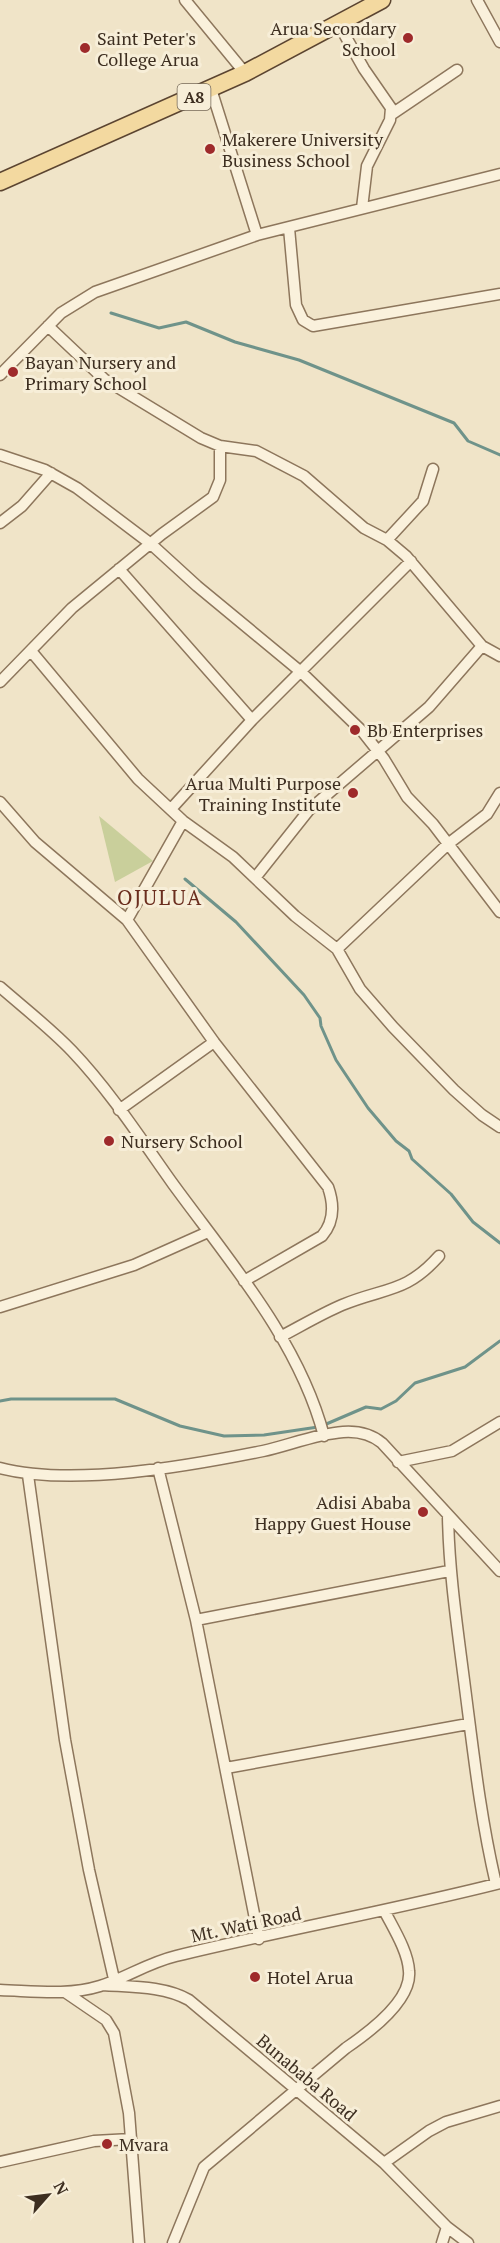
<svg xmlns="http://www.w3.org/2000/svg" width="500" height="2243" viewBox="0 0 500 2243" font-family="'PT Serif',serif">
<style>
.green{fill:#c9cf9b}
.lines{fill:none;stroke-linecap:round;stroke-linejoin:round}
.stream{stroke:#6f938a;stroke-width:3}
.minor-casing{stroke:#8d765c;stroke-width:13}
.primary-casing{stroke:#5b4430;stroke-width:19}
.minor{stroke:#faf1dc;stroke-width:10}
.primary{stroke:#f3d9a0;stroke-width:16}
.poi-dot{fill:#9e2a2b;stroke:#f7eed8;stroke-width:2}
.labels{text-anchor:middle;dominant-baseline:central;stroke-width:6;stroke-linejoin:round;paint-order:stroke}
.shield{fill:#f7eed8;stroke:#756857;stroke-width:1.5}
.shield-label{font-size:16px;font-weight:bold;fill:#3d2e20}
.poi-label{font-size:18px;fill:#3d2e20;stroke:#f7eed8;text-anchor:start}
.street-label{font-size:18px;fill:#3d2e20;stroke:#f7eed8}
.quarter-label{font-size:21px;letter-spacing:1.5px;fill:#6b2e1e;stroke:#f7eed8}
</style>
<rect width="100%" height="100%" fill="#f0e4c8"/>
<path class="green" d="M99,816L153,861L115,882Z"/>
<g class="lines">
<path class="stream" d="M111,313L159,328L186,322L235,342L299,360L454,423L468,441L500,455
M185,879L236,922L304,995L320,1018L321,1026L336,1060L368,1108L396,1141L409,1151L412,1159L451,1194L473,1222L500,1243
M0,1401L11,1399H115L180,1426L224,1436L264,1435L318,1427
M324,1425L366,1407L381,1409L396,1401L415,1383L465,1367L500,1341"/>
<g class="minor-casing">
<path id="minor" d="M185,0L245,73
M477,0L500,42
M338,23L364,69L391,108L390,120L367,166L362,208
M211,89L257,235
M392,114L457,70
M289,228L296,305L303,320L313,326L500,294
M48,326L104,379L201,438L220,446L256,451L304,476L364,528L387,540L406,556L482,646L500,656
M0,375L61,313L95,292L257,235L500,174
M0,455L45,470L77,488L151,544L197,586L301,672L362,731L384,759L407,797L433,824L500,912
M0,523L22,506L51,473
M387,540L423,501L433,469
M119,569L252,720
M31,651L138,779L183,821L233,857L295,916L337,949L360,989L393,1027L454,1090L482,1115L500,1127
M0,682L72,608L162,534L213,497L220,480V446
M0,802L35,842L127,920L214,1042L328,1187C334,1204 335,1221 322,1236L244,1281
M171,809L252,720L411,561
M255,878L309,810L429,707L482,646
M127,920L183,821
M337,949L448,844L487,814L500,793
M0,987C24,1008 50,1028 72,1051C110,1091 141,1139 173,1184C230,1262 299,1341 324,1436
M119,1110L214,1042
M0,1307L134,1265L208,1232
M280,1337C301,1326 321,1314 342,1305C385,1287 405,1294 439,1256
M398,1462L452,1451L500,1422
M0,1468C73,1487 188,1466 263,1451C290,1445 316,1434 343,1432C357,1431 371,1434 382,1443L500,1571
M158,1468L196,1620L259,1939
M28,1475L65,1740L89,1870L114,1979
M448,1516C449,1572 457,1625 464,1680C473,1749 480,1816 496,1884
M196,1620L449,1571
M226,1768L468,1724
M103,1985C132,1987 164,1986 189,2000L384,2163L447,2227L468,2243
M0,1990C33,1991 68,1996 100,1986C126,1978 147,1963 176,1956C283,1930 393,1910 500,1883
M65,1992L106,2020L114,2033L129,2113L139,2243
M0,2162L94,2141L131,2139
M384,2163L429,2131L446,2122L500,2106
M173,2243L204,2167L346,2048C368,2033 412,2001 409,1971C408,1951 393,1928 384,1910
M442,2243L447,2227"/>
</g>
<g class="primary-casing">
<path id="primary" d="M0,182L245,73L382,0"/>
</g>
<use href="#minor" class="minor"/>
<use href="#primary" class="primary"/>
</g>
<g class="poi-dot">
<circle cx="408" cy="38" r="6"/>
<circle cx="85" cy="48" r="6"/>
<circle cx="210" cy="149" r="6"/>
<circle cx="13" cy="372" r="6"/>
<circle cx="355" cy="730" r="6"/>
<circle cx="353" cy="793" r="6"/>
<circle cx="109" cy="1141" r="6"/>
<circle cx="423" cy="1512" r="6"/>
<circle cx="255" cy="1977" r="6"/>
<circle cx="107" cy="2144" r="6"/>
</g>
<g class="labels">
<rect class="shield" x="177.5" y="84" width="33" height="26" rx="4.5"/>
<g class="shield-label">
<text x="194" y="97">A8</text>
</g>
<g class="poi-label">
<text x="396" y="28" text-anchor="end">Arua Secondary<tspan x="396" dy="21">School</tspan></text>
<text x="97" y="38">Saint Peter's<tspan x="97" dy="21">College Arua</tspan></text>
<text x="222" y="139">Makerere University<tspan x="222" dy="21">Business School</tspan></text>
<text x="25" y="362">Bayan Nursery and<tspan x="25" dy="21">Primary School</tspan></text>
<text x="367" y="730">Bb Enterprises</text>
<text x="341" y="783" text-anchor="end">Arua Multi Purpose<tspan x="341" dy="21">Training Institute</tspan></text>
<text x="121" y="1141">Nursery School</text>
<text x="411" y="1502" text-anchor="end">Adisi Ababa<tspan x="411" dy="21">Happy Guest House</tspan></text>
<text x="267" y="1977">Hotel Arua</text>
<text x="119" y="2144">Mvara</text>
</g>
<g class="street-label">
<text transform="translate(246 1924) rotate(-12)">Mt. Wati Road</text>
<text transform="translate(307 2077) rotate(40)">Bunababa Road</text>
</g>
<g class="quarter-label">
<text x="160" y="897">OJULUA</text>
</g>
</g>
<g transform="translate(48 2195) rotate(62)" stroke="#f7eed8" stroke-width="4.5" paint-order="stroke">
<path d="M0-4.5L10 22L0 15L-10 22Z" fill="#3d2e20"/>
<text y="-9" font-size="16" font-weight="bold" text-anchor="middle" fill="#3d2e20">N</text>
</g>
</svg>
